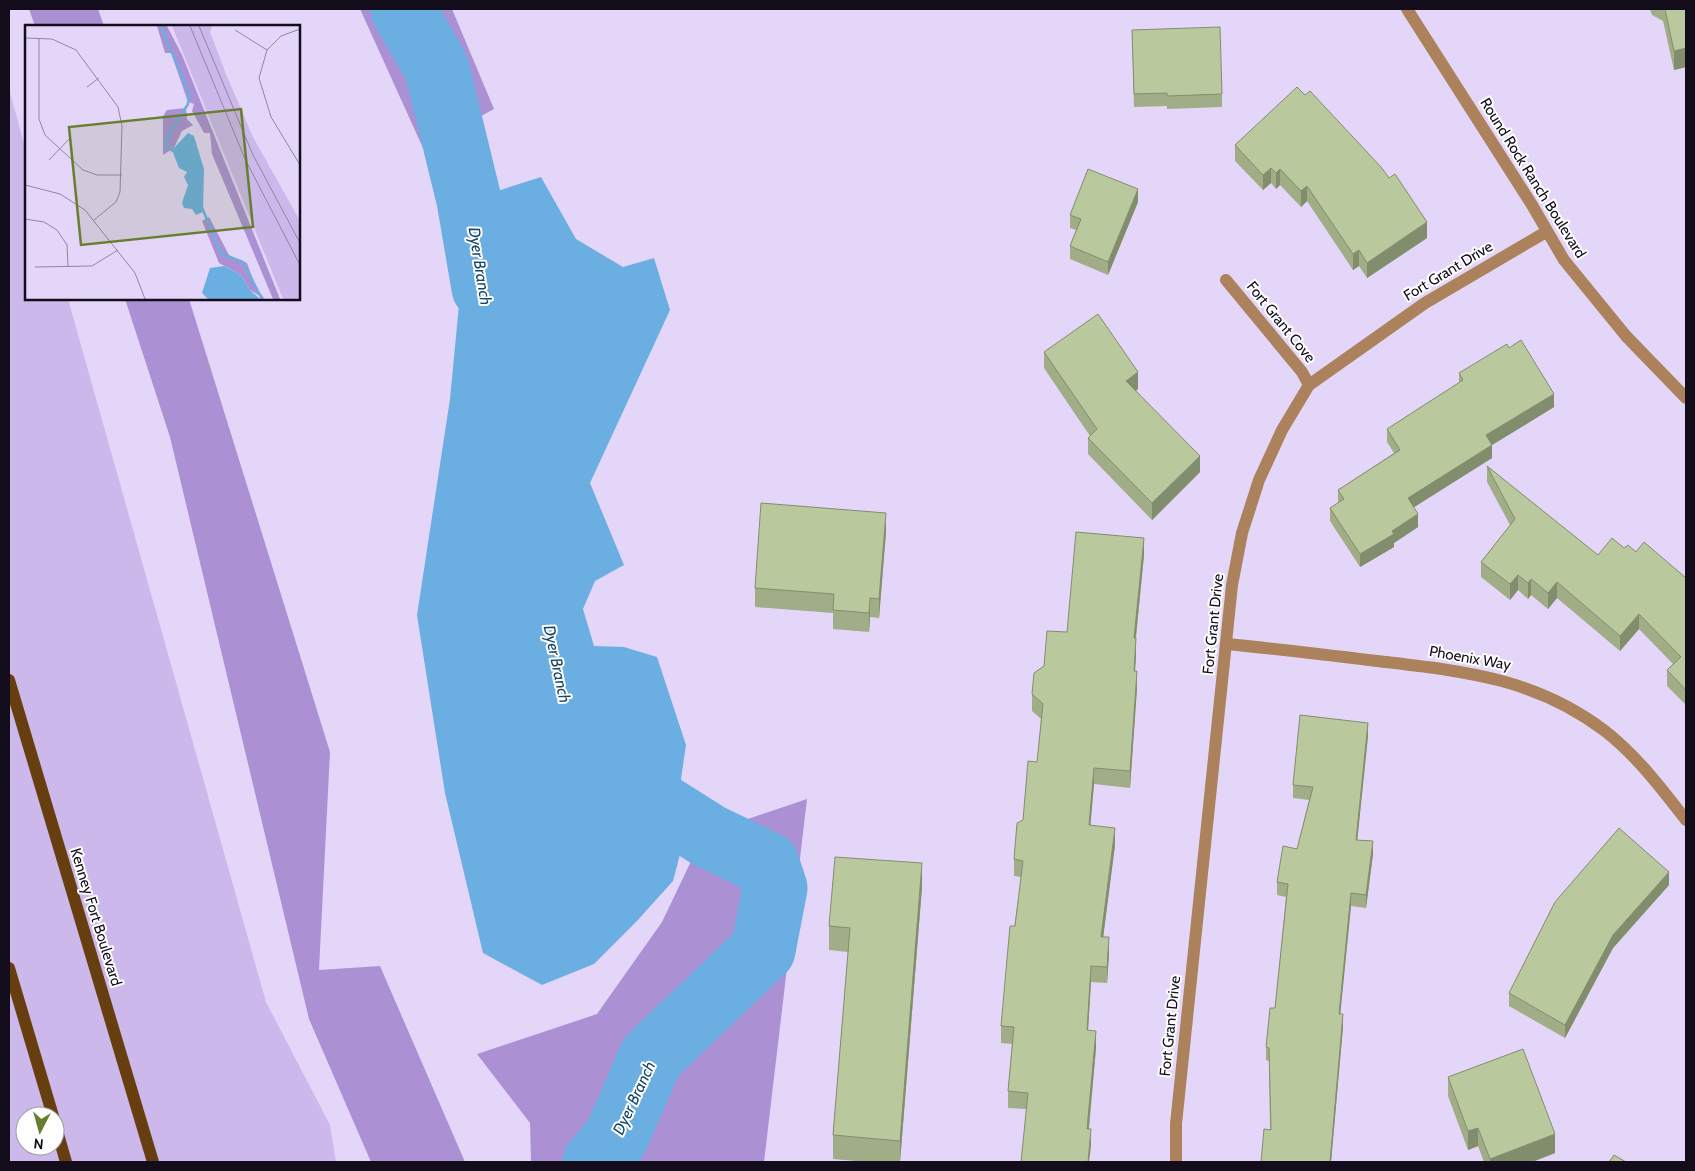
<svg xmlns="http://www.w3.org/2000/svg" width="1695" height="1171" viewBox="0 0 1695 1171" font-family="Cabin,sans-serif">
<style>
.green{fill:#cdb8eb;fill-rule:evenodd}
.forest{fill:#ac90d4}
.water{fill:#6baee1}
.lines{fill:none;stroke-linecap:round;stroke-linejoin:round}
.river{stroke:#6baee1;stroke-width:65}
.minor{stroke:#ab825c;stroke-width:12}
.major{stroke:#673e0f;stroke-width:12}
.wall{fill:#a0ad87}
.shaded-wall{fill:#828d6e}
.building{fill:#bac99d;stroke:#828d6e}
.labels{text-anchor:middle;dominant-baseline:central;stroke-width:4;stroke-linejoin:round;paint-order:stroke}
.street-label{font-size:15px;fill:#130d1b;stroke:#fefefe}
.water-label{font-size:16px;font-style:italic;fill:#124567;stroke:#fefefe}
.inset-river{fill:none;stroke:#6baee1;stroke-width:2.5}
.inset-road{fill:none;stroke:#9086a0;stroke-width:1}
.view{fill:#687e2f;fill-opacity:0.15;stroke:#687e2f;stroke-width:2.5}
.inset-edge{fill:none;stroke:#130d1b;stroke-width:2.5}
</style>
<rect width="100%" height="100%" fill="#e4d6f9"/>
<path class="green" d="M9,89L26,151V299H68L266,1002L330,1125L336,1162H9ZM25,1116H55V1146H25Z"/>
<path class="forest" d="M29,9H98L104,26H35Z
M360,9H452L494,109L423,148Z
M125,299H189L330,752L319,970L380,966L465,1162H371L309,1019L170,437Z
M807,799L764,1162H531L530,1123L477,1054L597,1014L662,922L694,855L733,824Z"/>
<path class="water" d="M541,177L576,239L623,267L654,258L670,310L590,483L624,565L595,581L583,609L594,646L624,647L657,657L686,745L676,813L709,819V836L683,843L673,881L636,922L594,964L542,985L483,953L445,793L417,615L450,399L469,200Z"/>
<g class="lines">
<path class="river" d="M403,9L437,69L469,200L484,288
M595,1162L616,1138L651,1057L763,950L775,888L767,864L709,836L633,788"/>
<path class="minor" d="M1407,9L1532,205L1564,260L1626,336L1686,398
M1226,280L1302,372L1309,385
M1227,644C1277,649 1327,655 1377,661C1461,671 1534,677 1605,731C1637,756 1661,788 1686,820
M1176,1162V1124L1232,585L1242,533L1259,480L1282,430L1309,385L1425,303L1546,232"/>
<path class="major" d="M9,680L153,1162
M9,968L53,1116
M55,1124L66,1162"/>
</g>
<path class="wall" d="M1650,9H1686V67L1674,70L1663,21L1652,15Z
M1132,30L1222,94V107L1167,109V106L1134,107Z
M1235,145L1427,238L1367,278L1359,266L1353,270L1307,201L1301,207L1280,185L1276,189L1271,183L1263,190L1235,161Z
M1138,202L1108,275L1070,259V246L1076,230L1070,228V215Z
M1509,348L1554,407L1492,445V458L1414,507L1418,527L1394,543V547L1360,567L1330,521V508L1338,503V490L1394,453L1387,442V429L1459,383V373Z
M1044,352L1138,389L1136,390L1200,472L1152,520L1088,454V438L1090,436L1044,368Z
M1487,466L1598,555L1624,548L1636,552L1686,578V705L1667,686V670L1673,664L1639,629L1620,651L1557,598L1548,609L1531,595L1528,599L1518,590L1510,600L1481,577V562L1510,525L1487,482Z
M886,532L879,618L870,617L869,632L833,629V613L755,607V588Z
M1144,555L1136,638V655L1135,671L1137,688L1130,788L1094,784L1090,825L1115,845L1103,937L1109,954L1107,983L1091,982L1088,1030L1096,1048L1089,1129L1091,1146L1026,1109L1008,1108V1091L1012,1044L1001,1043V1026L1021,877L1014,876V859L1023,820L1037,762L1041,719L1032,711V694L1044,666L1067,632Z
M1368,736L1357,840L1373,854L1366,908L1351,906L1340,1014L1343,1027L1331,1162H1261L1270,1130L1269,1061L1266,1060V1047L1275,1008L1286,897L1277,895V882L1297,849L1309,800L1293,798V785Z
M1669,885L1613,948L1565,1038L1509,1006V993Z
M922,887L900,1162H866L833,1159V1135L848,952L829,950V926Z
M1448,1077L1555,1153L1532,1162H1484L1478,1146L1468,1150L1448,1096Z"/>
<path class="shaded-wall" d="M1686,48V67L1674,70V51Z
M1271,168V183L1263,190V175Z
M1280,169V185L1276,189V173Z
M1307,186V201L1301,207V191Z
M1138,189V202L1108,275V262Z
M1427,222V238L1367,278V263Z
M1359,250V266L1353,270V254Z
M1138,372V389L1126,397V381Z
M1554,394V407L1492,445V458L1408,511V498L1486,435Z
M1200,456V472L1152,520V503Z
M886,513V532L879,618V599Z
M1418,514V527L1394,543V547L1360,567V554L1392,531Z
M1144,538V555L1134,654V638Z
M1518,575V590L1510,600V584Z
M1531,579V595L1528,599V583Z
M1557,582V598L1548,609V593Z
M870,598V617L869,632V613Z
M1639,614V629L1620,651V636Z
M1136,638V655L1134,687V671Z
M1137,671V688L1130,788V771Z
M1368,723V736L1356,853V840Z
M1094,768V784L1089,842V825Z
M1115,828V845L1101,954V937Z
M1373,841V854L1366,908V895Z
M922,863V887L900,1162V1141Z
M1669,872V885L1613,948L1565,1038V1025L1613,935Z
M1351,893V906L1339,1027V1014Z
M1109,937V954L1107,983V967Z
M1091,966V982L1087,1047V1030Z
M1343,1014V1027L1331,1162H1330Z
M1096,1031V1048L1087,1146V1129Z
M1478,1128V1146L1468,1150V1131Z
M1091,1129V1146L1089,1162H1088Z
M1555,1134V1153L1532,1162H1490V1159Z"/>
<path class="building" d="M1665,9H1686V48L1674,51Z
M1220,27L1222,94L1167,96V93L1134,94L1132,30Z
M1297,87L1305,95L1310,91L1381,167L1389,178L1395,174L1427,222L1367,263L1359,250L1353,254L1307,186L1301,191L1280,169L1276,173L1271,168L1263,175L1235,145Z
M1088,169L1138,189L1108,262L1070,246L1081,219L1070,215Z
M1098,314L1138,372L1126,381L1200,456L1152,503L1088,438L1097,429L1044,352Z
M1521,340L1554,394L1486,435L1492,445L1408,498L1418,514L1392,531L1394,534L1360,554L1330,508L1344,499L1338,490L1400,450L1387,429L1463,380L1459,373L1507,344L1509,348Z
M1487,466L1598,555L1612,538L1624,548L1628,545L1636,552L1644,542L1686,578V690L1667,670L1681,657L1639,614L1620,636L1557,582L1548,593L1531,579L1528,583L1518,575L1510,584L1481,562L1515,519Z
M761,503L886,513L879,599L870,598L869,613L833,610L834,594L755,588Z
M1076,532L1144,538L1134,638H1136L1134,671H1137L1130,771L1094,768L1089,825L1115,828L1101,937H1109L1107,967L1091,966L1087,1030L1096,1031L1087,1129H1091L1088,1162H1021L1028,1093L1008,1091L1014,1027L1001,1026L1010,926H1015L1023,861L1014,859L1017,823L1023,820L1028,761L1037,762L1043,704L1032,694L1034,673L1044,666L1047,631L1067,632Z
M1300,715L1368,723L1356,840L1373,841L1366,895L1351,893L1339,1014H1343L1330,1162H1261L1264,1129L1271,1130L1269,1048L1266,1047L1270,1008H1275L1288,884L1277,882L1283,846L1297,849L1313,787L1293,785Z
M1619,828L1669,872L1613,935L1565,1025L1509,993L1555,902Z
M835,857L922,863L900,1141L833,1135L850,928L829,926Z
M1523,1049L1555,1134L1490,1159L1478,1128L1468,1131L1448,1077Z
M1614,1155L1626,1162H1609Z"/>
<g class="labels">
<g class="street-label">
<text transform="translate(1533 178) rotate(58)">Round Rock Ranch Boulevard</text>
<text transform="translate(1448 271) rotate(-31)">Fort Grant Drive</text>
<text transform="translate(1281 322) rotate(51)">Fort Grant Cove</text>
<text transform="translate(1213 624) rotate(-84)">Fort Grant Drive</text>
<text transform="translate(1470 658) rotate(10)">Phoenix Way</text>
<text transform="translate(96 917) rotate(73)">Kenney Fort Boulevard</text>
<text transform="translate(1170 1026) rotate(-84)">Fort Grant Drive</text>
</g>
<g class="water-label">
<text transform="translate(480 266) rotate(81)">Dyer Branch</text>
<text transform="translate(557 664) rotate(78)">Dyer Branch</text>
<text transform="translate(634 1098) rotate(-65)">Dyer Branch</text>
</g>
</g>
<g transform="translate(25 25)">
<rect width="275" height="275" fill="#e4d6f9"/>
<path d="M147,1H187L185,7L201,49L228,112L275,196V274H258Z" fill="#cdb8eb"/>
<path d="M132,1H142L157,30L255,274H248L187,129L185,108H179L167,86L169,79L163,77L146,28H140ZM161,83L162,94L168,100L157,106L149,123L138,130V91L142,85ZM184,192L204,230L222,238L231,263L240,274L225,265L216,250L194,238L177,196Z" fill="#ac90d4"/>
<path d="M163,108L169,111L179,144L178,187L171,190L167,184L159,183L157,178L163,160L159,152L162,147L154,143L147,125ZM199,241L216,250L225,265L235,274H183L177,268L185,243Z" fill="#6baee1"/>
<path class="inset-river" d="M136,1L164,69L163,79L141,114V123L154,128M176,180L196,229L218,237L237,274"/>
<path class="inset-road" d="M165,1L220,134L275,240M174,1L228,130L275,218M275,4L256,11L242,25L234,53L246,92L275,140M210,5L242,25M0,13L27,14L51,25L93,82L97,101L95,167L91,177L69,195M14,13V94L20,110L58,145L72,150H97M62,62L74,53M24,135L46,112M0,160L35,169L60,185L110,248L120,274M0,194L19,197L32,205L42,220L43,241M10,242L67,241L93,225"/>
<path class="view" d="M216,84L228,202L56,220L44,102Z"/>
<rect width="275" height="275" class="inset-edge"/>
</g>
<rect width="1695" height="1171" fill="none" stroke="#130d1b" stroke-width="20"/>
<g transform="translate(40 1131) rotate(186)"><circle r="24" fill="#fefefe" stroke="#a09ea3"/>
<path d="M0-4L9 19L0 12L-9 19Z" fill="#687e2f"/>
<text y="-8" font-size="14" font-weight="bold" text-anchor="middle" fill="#130d1b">N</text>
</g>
</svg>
